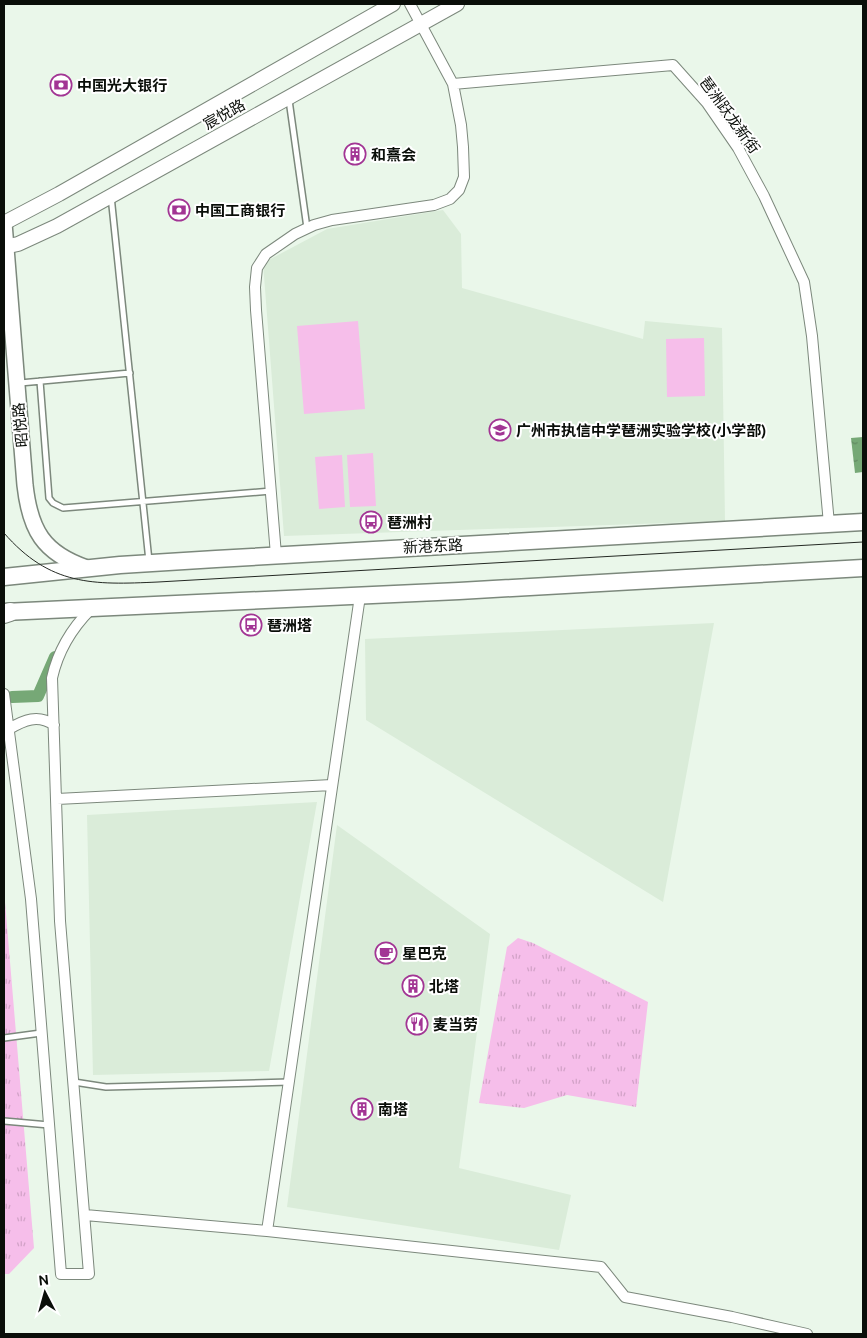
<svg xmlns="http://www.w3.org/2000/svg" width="867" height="1338" viewBox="0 0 867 1338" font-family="Ubuntu,'Noto Sans SC',sans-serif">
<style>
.built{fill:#daecd9}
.grass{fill:url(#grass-tufts)}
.garden{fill:#f6beea}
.water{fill:url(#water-ripples)}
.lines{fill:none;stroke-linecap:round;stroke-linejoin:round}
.canal{stroke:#76a876;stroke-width:12}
.service-casing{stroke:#7c887c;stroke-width:8}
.minor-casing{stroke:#7c887c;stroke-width:12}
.tertiary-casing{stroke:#7c887c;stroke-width:16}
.secondary-casing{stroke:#7c887c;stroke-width:18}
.primary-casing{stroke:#7c887c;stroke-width:19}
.trunk-casing{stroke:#7c887c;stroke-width:20}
.service{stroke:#fff;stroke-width:5}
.minor{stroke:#fff;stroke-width:10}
.tertiary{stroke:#fff;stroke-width:14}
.secondary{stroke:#fff;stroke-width:15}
.primary{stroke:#fff;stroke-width:16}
.trunk{stroke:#fff;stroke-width:18}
.tram{stroke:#242923;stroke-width:1}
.labels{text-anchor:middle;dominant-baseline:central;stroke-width:4;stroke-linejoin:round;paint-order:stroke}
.poi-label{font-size:15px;font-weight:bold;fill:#0a0e09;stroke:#fff;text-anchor:start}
.street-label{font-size:15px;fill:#0a0e09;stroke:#fff}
</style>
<defs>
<pattern id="grass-tufts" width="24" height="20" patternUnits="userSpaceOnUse" patternTransform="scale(1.25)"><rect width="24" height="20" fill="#f6beea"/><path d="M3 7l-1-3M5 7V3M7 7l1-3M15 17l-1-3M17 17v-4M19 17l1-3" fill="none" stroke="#d2a2c7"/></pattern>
<pattern id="water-ripples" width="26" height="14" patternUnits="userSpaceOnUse" patternTransform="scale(1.25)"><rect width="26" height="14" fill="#76a876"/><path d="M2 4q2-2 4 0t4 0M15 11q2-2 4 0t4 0" fill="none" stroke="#5f875f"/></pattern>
</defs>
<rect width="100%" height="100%" fill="#eaf7ea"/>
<path class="built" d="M443,210L461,234L462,288L643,339L645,321L722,328L725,521L284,536L263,263L327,229Z
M714,623L663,902L366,720L365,639Z
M317,802L269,1071L93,1075L87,815Z
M337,825L490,934L459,1168L571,1195L559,1250L287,1207Z"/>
<path class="grass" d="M4,890L34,1248L9,1274H4Z
M518,938L533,943L648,1002L636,1107L567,1095L524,1108L479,1103L507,947Z"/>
<path class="garden" d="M358,321L365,409L304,414L297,326Z
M704,338L705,396L667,397L666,339Z
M373,453L376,506L350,507L347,455Z
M342,455L345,507L319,509L315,457Z"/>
<path class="water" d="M863,437V472L855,473L851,438Z"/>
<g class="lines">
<path class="canal" d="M12,697L38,696L55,657"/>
<g class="service-casing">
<path id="service" d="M289,100L307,228
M111,196L149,561
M40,381L49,498L53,503L63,508L271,491
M20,383L130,373
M4,1038L41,1033
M74,1082L106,1087L289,1082
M4,1121L49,1125"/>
</g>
<g class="minor-casing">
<path id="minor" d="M410,4L453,84L673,65L707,103L738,148L764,196L804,282L812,336L829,524
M276,555L256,310L255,287L257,268L266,254L295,234L314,225L332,220L434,205L450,199L459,190L464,177L463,147L461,125L453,84
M4,694L31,899L61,1274H89L60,921L52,678C58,651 72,628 91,609
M9,729C24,720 38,714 54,725
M57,799L332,785
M85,1215L267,1231L601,1267L625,1297L732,1317L807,1334
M267,1231L360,596"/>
</g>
<g class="tertiary-casing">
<path id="tertiary" d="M4,223L59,194L393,4
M4,247L18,244L57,226L457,4"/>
</g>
<g class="secondary-casing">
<path id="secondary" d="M4,223L25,485C30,530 43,553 87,568"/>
</g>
<g class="primary-casing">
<path id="primary" d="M4,577L120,565L216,559L863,522
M4,612L459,591L863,568"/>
</g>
<g class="trunk-casing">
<path id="trunk" d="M4,614L10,612"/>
</g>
<use href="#service" class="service"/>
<use href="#minor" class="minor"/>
<use href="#tertiary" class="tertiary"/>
<use href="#secondary" class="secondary"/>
<use href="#primary" class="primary"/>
<use href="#trunk" class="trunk"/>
<path class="tram" d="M4,533C50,586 93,585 158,582L863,542"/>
</g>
<defs>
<g id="bank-ring" transform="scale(1.125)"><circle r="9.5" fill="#fff" stroke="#a23594" stroke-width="1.5"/><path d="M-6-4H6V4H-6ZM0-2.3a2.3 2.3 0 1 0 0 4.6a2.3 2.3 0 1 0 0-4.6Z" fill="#a23594"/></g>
<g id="building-ring" transform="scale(1.125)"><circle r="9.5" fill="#fff" stroke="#a23594" stroke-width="1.5"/><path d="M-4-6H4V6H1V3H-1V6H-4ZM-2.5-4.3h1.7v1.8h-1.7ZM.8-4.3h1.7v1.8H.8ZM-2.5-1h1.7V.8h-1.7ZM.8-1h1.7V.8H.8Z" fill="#a23594"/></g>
<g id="school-ring" transform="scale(1.125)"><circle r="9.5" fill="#fff" stroke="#a23594" stroke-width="1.5"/><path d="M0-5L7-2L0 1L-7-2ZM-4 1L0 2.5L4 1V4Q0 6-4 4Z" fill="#a23594"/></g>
<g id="bus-ring" transform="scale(1.125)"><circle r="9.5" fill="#fff" stroke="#a23594" stroke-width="1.5"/><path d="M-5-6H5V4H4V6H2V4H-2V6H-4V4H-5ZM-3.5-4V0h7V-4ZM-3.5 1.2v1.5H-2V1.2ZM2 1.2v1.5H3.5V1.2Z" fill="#a23594"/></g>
<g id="cafe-ring" transform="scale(1.125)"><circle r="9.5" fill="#fff" stroke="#a23594" stroke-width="1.5"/><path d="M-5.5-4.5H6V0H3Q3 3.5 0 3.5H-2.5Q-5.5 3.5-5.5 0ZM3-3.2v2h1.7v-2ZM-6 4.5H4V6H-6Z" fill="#a23594"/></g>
<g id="restaurant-ring" transform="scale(1.125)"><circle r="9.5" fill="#fff" stroke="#a23594" stroke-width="1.5"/><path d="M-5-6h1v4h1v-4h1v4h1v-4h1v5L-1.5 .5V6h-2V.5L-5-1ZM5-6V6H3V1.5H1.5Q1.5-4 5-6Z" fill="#a23594"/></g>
</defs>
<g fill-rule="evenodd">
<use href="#bank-ring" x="61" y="85"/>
<use href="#building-ring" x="355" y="154"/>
<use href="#bank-ring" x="179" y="210"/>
<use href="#school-ring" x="500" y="430"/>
<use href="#bus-ring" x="371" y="522"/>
<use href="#bus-ring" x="251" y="625"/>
<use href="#cafe-ring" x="386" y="953"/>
<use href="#building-ring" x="413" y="986"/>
<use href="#restaurant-ring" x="417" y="1024"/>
<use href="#building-ring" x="362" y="1109"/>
</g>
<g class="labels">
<g class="poi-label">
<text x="77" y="85">中国光大银行</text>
<text x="371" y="154">和熹会</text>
<text x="195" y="210">中国工商银行</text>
<text x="516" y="430">广州市执信中学琶洲实验学校(小学部)</text>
<text x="387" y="522">琶洲村</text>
<text x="267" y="625">琶洲塔</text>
<text x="402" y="953">星巴克</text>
<text x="429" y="986">北塔</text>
<text x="433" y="1024">麦当劳</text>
<text x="378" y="1109">南塔</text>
</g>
<g class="street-label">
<text transform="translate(224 114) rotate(-29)">宸悦路</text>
<text transform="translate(730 115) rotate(54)">琶洲跃龙新街</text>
<text transform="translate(20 425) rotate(-95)">昭悦路</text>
<text transform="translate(433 546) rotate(-3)">新港东路</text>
</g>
</g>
<rect width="867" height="1338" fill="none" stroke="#0a0e09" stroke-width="10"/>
<g transform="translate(45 1293) rotate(354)" stroke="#ffffff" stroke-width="4" paint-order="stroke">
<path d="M0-4L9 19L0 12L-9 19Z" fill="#0a0e09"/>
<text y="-8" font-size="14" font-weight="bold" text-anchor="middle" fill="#0a0e09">N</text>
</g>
</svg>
